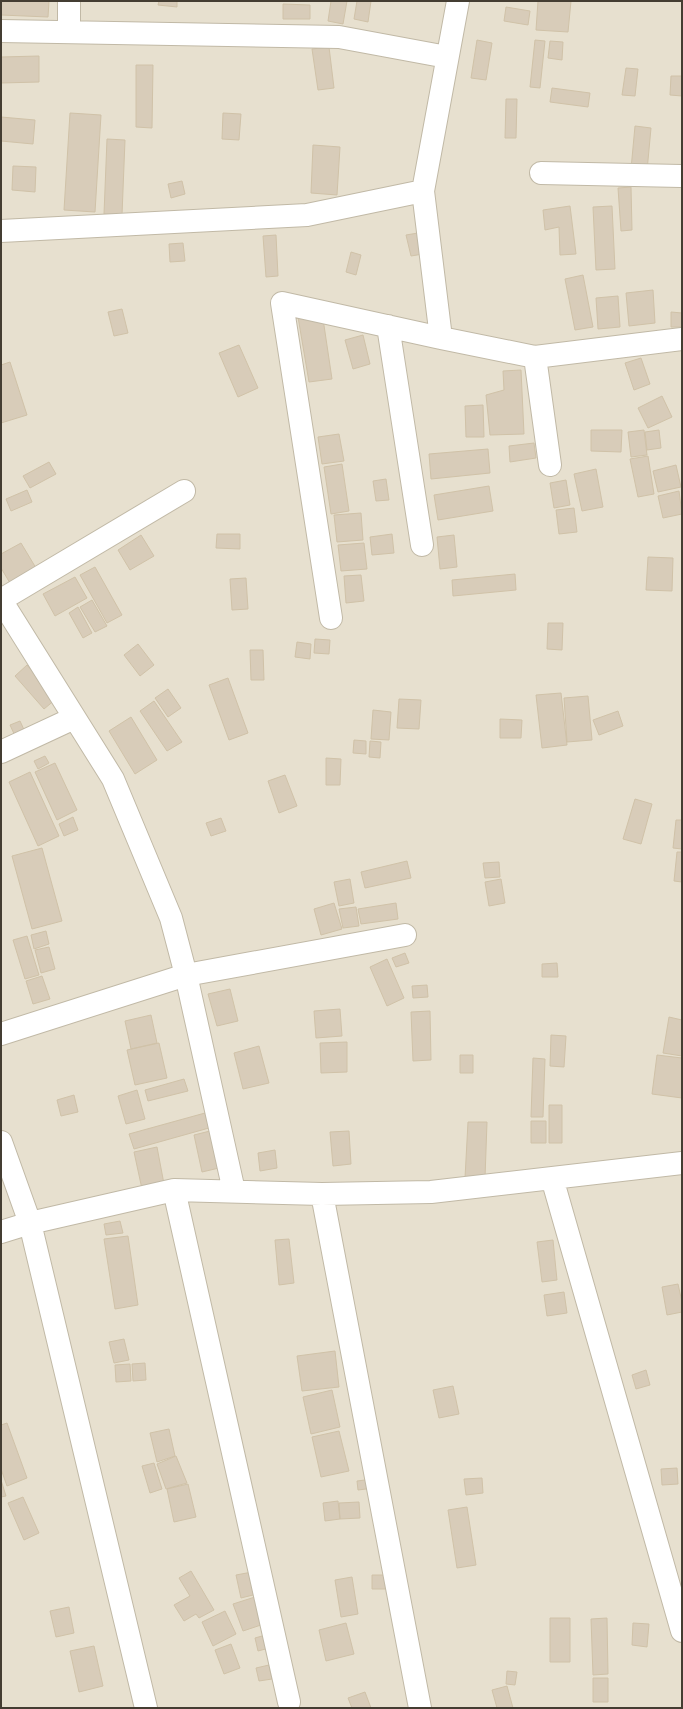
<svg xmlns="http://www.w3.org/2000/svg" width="683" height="1709" viewBox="0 0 683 1709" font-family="Ubuntu,sans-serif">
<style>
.residential{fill:#e7e0cf}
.building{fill:#d8ccb9;stroke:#d0c2a8}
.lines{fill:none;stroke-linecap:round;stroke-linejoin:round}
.minor-casing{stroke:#c1b9a6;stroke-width:24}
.minor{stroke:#fff;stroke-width:22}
</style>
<rect width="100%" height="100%" fill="#f3eee1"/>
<path class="residential" d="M1,1H682V1708H1Z"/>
<path class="building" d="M1,1H49L48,17L1,15Z
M159,1H177V7L158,5Z
M331,1H347L343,24L328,21Z
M357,1H371L368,22L354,19Z
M538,1H571L568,32L536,30Z
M283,4L310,5V19H283Z
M506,7L530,11L528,25L504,21Z
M477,40L492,43L486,80L471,78Z
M535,40L545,41L540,88L530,87Z
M550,41L563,42L562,60L548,58Z
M329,47L334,88L318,90L312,49Z
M39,56V82L1,83V57Z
M136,65H153L152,128L136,127Z
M626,68L638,69L635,96L622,95Z
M671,76H682V96L670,95Z
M552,88L590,93L588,107L550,102Z
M506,99H517L516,138H505Z
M70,113L101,115L95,212L64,210Z
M223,113L241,114L239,140L222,139Z
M1,117L35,120L33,144L1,141Z
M635,126L651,128L647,171L631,169Z
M107,139L125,140L122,215L104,214Z
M313,145L340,147L337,195L311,193Z
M13,166L36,167L35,192L12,190Z
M182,181L185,194L171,198L168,184Z
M631,187L632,230L621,231L618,188Z
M570,206L576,254L560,255L559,227L545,230L543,210Z
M612,206L615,269L596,270L593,207Z
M418,233L423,254L411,256L406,235Z
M276,235L278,276L266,277L263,236Z
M183,243L185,261L170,262L169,244Z
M351,252L361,255L356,275L346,272Z
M583,275L593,327L575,330L565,279Z
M653,290L655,323L629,326L626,293Z
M618,296L620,327L598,329L596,298Z
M122,309L128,333L114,336L108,312Z
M322,312L332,379L309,382L298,317Z
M671,312L682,313V327H671Z
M363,335L370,364L353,369L345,340Z
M239,345L258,388L238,397L219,353Z
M641,358L650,384L634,390L625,363Z
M10,362L27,415L1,423V365Z
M521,370L524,434L490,435L486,395L504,390L503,371Z
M662,396L672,417L648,428L638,408Z
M483,405L484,437H466L465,406Z
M591,430H622L621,452L591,451Z
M644,430L647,455L631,457L628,432Z
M659,430L661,448L647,450L645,432Z
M339,434L344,461L322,464L318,437Z
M534,443L536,458L510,462L509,446Z
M488,449L490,473L431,479L429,454Z
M648,456L654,494L638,497L630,459Z
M49,462L56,474L30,488L23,476Z
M342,464L349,511L331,514L324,467Z
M676,465L681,487L658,492L653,471Z
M596,469L603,507L582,511L574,474Z
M386,479L389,500L376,501L373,481Z
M566,480L570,505L554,508L550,483Z
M489,486L493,511L438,520L434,495Z
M27,490L32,502L11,511L6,499Z
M679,491L682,514L663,518L658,496Z
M574,508L577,532L559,534L556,510Z
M361,513L363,540L337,542L334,515Z
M217,534H240V549L216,548Z
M392,534L394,553L372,555L370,537Z
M141,535L154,556L130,570L118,550Z
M454,535L457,567L440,569L437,537Z
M21,543L36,568L10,583L1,568V554Z
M364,543L367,569L341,571L338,545Z
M648,557L673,558L672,591L646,590Z
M95,567L122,615L107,623L80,575Z
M515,574L516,590L453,596L452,580Z
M361,575L364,601L346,603L344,576Z
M75,577L87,598L55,616L43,594Z
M246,578L248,609L232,610L230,579Z
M92,600L107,626L95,632L80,607Z
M78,607L92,633L83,638L69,613Z
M548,623H563L562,650L547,649Z
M315,639L330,640L329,654L314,653Z
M297,642L311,644L310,659L295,657Z
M138,644L154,665L140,676L124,655Z
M250,650H263L264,680H251Z
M27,665L56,699L44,709L15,676Z
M228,678L248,733L229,740L209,685Z
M168,689L181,708L168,717L155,698Z
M561,693L567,745L542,748L536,695Z
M588,696L592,740L567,742L564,698Z
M399,699L421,700L419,729L397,728Z
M154,701L182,742L167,751L140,711Z
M373,710L391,712L389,740L371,739Z
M618,711L623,726L599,735L593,720Z
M131,717L157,760L135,774L109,731Z
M500,719L522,720L521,738H500Z
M20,721L26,734L16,738L10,725Z
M354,740L366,741V754L353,753Z
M370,741L381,742L380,758L369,757Z
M45,756L49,763L38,769L34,761Z
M326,758L341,759L340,785H326Z
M55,763L77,810L57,820L35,772Z
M30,772L59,836L38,846L9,782Z
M285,775L297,806L279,813L268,781Z
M635,799L652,804L641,844L623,839Z
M73,817L78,830L64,836L59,824Z
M221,818L226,831L211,836L206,823Z
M676,820H682V849L673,848Z
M42,848L62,921L32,929L12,856Z
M677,852H682V882L674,881Z
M407,861L411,878L365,888L361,872Z
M499,862L500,877L485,878L483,863Z
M350,879L354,903L339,906L334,882Z
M501,879L505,903L489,906L485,882Z
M334,903L342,929L321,935L314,909Z
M396,903L398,919L361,924L358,909Z
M356,907L359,926L343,928L339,909Z
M46,931L49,944L34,949L31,935Z
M27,936L39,975L25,979L13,940Z
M49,947L55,969L41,973L35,950Z
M405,953L409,963L396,967L392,958Z
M387,959L404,998L387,1006L370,967Z
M557,963L558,977H542V964Z
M42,976L50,999L33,1004L26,981Z
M427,985L428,997L413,998L412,986Z
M230,989L238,1021L217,1026L208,994Z
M340,1009L342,1036L316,1038L314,1011Z
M430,1011L431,1060L413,1061L411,1012Z
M151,1015L157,1043L131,1049L125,1021Z
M669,1017L682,1020V1056L663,1053Z
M551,1035L566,1036L564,1067L550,1066Z
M347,1042V1072L321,1073L320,1043Z
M159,1043L167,1078L135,1085L127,1050Z
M259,1046L269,1083L243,1089L234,1053Z
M460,1055H473V1073H460Z
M657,1055L682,1058V1098L652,1094Z
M533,1058L545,1059L543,1117H531Z
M184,1079L188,1091L148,1101L145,1090Z
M137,1090L145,1119L126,1124L118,1096Z
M74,1095L78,1112L61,1116L57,1100Z
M549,1105H562V1143H549Z
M205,1113L209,1128L134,1149L129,1134Z
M531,1121H546V1143H531Z
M468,1122H487L485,1178H465Z
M210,1131L219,1168L202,1172L194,1135Z
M349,1131L351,1164L333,1166L330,1132Z
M157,1147L164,1184L142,1189L134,1152Z
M275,1150L277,1168L260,1171L258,1153Z
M120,1221L123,1233L106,1235L104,1224Z
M128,1236L138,1305L115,1309L104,1239Z
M289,1239L294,1283L279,1285L275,1240Z
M553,1240L557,1280L542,1282L537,1242Z
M678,1284L682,1302V1312L667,1315L662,1287Z
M564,1292L567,1313L547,1316L544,1295Z
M124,1339L129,1360L114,1363L109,1342Z
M335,1351L339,1387L302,1391L297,1356Z
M145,1363L146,1380L133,1381L132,1364Z
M130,1364L131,1381L116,1382L115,1365Z
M646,1370L650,1385L636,1389L632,1375Z
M453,1386L459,1414L439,1418L433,1390Z
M332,1390L340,1427L311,1434L303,1397Z
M7,1423L27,1478L7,1486L1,1469V1425Z
M169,1429L175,1456L157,1462L150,1433Z
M339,1431L349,1471L321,1477L312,1437Z
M176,1456L187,1483L166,1489L157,1464Z
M154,1463L162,1489L150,1493L142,1466Z
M677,1468L678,1484L662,1485L661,1469Z
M482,1478L483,1493L466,1495L464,1479Z
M373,1479L374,1488L358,1490L357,1481Z
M1,1480L6,1496L1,1497Z
M188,1484L196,1517L174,1522L167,1489Z
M23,1497L39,1533L24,1540L8,1503Z
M338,1501L340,1519L325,1521L323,1503Z
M359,1502L360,1518L340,1519L339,1503Z
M467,1507L476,1565L457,1568L448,1510Z
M191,1571L214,1610L199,1618L196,1614L184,1621L174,1605L190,1596L179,1578Z
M252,1572L257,1594L241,1598L236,1575Z
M372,1575H386V1589H372Z
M352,1577L358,1614L341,1617L335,1580Z
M258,1596L267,1623L243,1631L233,1604Z
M69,1607L74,1633L56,1637L50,1611Z
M225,1611L236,1634L213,1646L202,1622Z
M550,1618H570V1662H550Z
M607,1618L608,1674L593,1675L591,1619Z
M346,1623L354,1654L326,1661L319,1630Z
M633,1623L649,1624L647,1647L632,1645Z
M269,1634L273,1647L258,1651L255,1638Z
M231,1644L240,1668L224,1674L215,1650Z
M94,1646L103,1686L79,1692L70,1651Z
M269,1665L272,1679L259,1681L256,1668Z
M507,1671L517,1672L515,1685L506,1684Z
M593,1678H608V1702H593Z
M507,1686L513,1708H497L492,1690Z
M365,1692L371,1708H352L348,1698Z"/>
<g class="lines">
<g class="minor-casing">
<path id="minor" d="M69,1V32
M1,31L339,37L447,57
M541,173L681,176
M1,231L307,215L423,191
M388,326L422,545
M441,338L423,191L458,1
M535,357L550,465
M184,491L1,600L113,779L171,918L186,975L234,1191
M331,618L282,303L441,338L535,357L682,339
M1,752L74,718
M1,1034L186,975L405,935
M1,1142L30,1223L146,1708
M552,1178L682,1631
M174,1190L289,1702
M322,1194L420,1708
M1,1232L30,1223L174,1190L322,1194L431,1192L682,1163"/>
</g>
<use href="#minor" class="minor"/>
</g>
<rect width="683" height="1709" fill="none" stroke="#443d32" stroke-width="4"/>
</svg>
